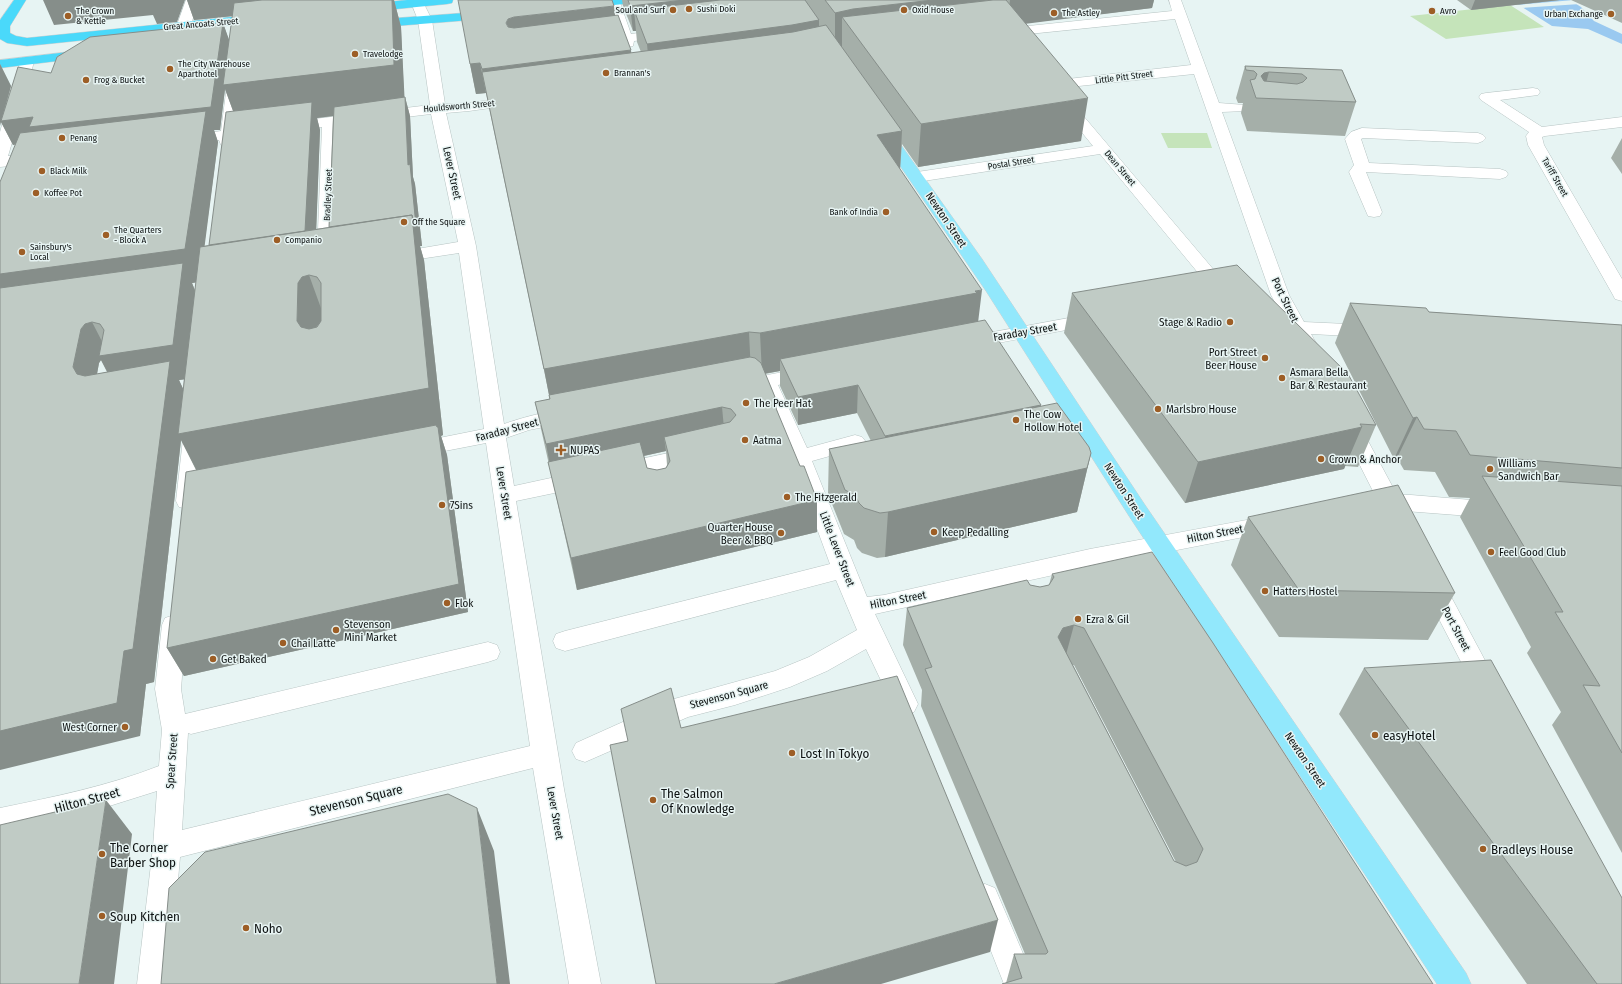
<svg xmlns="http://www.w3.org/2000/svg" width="1622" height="984" viewBox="0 0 1622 984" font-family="'Fira Sans Condensed',sans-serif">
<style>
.green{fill:#c5e4ba}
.water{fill:#9ac9f0}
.pier{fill:#e7f4f3}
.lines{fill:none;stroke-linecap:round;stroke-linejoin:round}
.minor-casing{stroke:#b7c4c3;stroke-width:1}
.major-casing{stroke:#cfd0d0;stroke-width:1}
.highway-casing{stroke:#cfd0d0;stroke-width:1}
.minor{fill:#fff;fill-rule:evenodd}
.major{fill:#92e8fc;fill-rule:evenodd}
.highway{fill:#4ad9fa;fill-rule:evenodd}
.wall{fill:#a5afa9;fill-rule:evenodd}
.shaded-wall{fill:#868e8a}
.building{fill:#c0cbc5;stroke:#868e8a;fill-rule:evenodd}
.poi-dot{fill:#9d5e26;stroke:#e7f4f3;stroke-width:1.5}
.labels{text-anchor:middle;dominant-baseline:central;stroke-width:3;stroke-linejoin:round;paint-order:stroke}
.far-poi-label{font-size:9px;fill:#0f1313;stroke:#e7f4f3;text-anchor:start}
.far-street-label{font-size:9px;fill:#0f1313;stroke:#e7f4f3}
.street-label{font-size:11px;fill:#0f1313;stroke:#e7f4f3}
.poi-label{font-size:11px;fill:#0f1313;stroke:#e7f4f3;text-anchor:start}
.near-poi-label{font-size:13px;fill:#0f1313;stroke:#e7f4f3;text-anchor:start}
.near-street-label{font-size:13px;fill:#0f1313;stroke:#e7f4f3}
</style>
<rect width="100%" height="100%" fill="#e7f4f3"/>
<path class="green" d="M1510,5L1544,27L1446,39L1410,16Z
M1207,133L1212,148H1168L1161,133Z"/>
<path class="water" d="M1511,0H1570L1581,7L1594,21L1622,34V44L1588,29L1552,26Z"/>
<path class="pier" d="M1574,0L1580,4L1521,8L1516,5Z"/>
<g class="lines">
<g class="minor-casing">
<path id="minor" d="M186,0H198L191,25L189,28H179L177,25Z
M410,0H422L432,20L445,104L469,103L519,96L524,97L526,100L524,103L519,104L469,111L446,113L476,246L504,424C521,418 558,407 574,411L577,416L574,421L529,430L506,438L514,486L583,471L591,474L594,479L591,484L583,487L516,501L564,789L601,984H569L533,768L180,857L169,984H137L153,847L157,791L87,813L0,834V808C54,797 108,786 159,766L162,730L155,689L162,625L165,618L174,615L183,618L186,625L181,689L185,714L488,642L497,645L500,652L497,659L488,662L191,734L188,733L182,830L530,746L486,443L414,457L406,455L403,450L406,445L414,443L484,429L459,253L393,263L387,262L384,258L387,254L393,253L458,242L431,114L338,125L335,257L332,261L326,262L320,261L317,257L322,127L289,132L284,130L281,127L284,124L289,122L430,105L418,20Z
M607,0H619L631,34L667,29L672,30L674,33L672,36L667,37L634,41L633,46L628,47L623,46L621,43L598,46L593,45L591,42L593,39L618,35Z
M1169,0H1181L1219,103L1245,105L1247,108L1245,111L1222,112L1289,295L1304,322L1369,325L1376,327L1379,331L1376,335L1369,337L1311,334L1320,350L1317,354L1310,356L1303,354L1271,295L1194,74L1050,89L1045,88L1043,85L1045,82L1050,81L1191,65L1175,19L1000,37L995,36L993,33L995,30L1000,29L1172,11Z
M27,57L32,58L34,61L24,102L8,156L39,153L45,155L47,158L45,161L39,163L0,167V132L20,61L22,58Z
M235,73L240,74L242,77L236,129L253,126L258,128L261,131L258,134L235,138L233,145L227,147L221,145L219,140L186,145L181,143L178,140L181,137L221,131L228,77L230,74Z
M1533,88L1538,89L1540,92L1538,95L1500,100L1542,127L1622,117V127L1545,136L1542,137L1544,145L1622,279V301L1615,299L1613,295L1528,145L1526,136L1529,132L1481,100L1479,97L1481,94L1486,93Z
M1064,98L1069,99L1230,289L1233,293L1230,297L1224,299L1218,297L1100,154L917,182L911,180L909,177L911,174L917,172L1093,146L1057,102L1059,99Z
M1362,128L1478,133L1483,135L1486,138L1483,141L1478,143L1363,138L1361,139L1369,163L1500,169L1506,171L1508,174L1506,177L1500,179L1366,172L1382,212L1380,216L1374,217L1368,216L1349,172L1354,165L1345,139L1351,132Z
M1096,313L1103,315L1105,319L1103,323L966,349L959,347L956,343L959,339L966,337Z
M809,367L816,369L819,373L816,377L778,385L807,448L855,435L862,437L866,442L862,447L812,461L867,597L884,595L1090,549L1274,515L1282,517L1285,523L1282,529L1274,531L1090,567L875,614L918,704L914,712L905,715L896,712L866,649L827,671L790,687L735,705L688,717L585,762L576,759L572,751L576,743L674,699L775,671L809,657L857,630L836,580L565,651L556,648L553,641L556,634L565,631L830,564L802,488L762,392L757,388L739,389L732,388L729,383L732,378L751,375L762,376Z
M1350,419L1357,421L1360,426L1397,495H1411L1496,502L1504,504L1507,510L1504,516L1496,518L1405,511L1407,515L1404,521L1396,523L1388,521L1383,512L1370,510L1367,504L1370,498L1376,497L1340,426L1343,421Z
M194,423L201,425L204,430L198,501L195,507L187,509L179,507L176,501L184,430L187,425Z
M697,447L705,449L708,454L705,459L617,480L609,477L606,472L609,467L617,464Z
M1432,573L1440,576L1496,681L1500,688L1496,695L1487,699L1478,695L1420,582L1424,576Z
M985,884L995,888L1036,984H1004L970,898L975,888Z"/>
</g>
<g class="major-casing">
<path id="major" d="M884,126L889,128L982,259L1145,505L1466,973L1471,984H1437L1129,516L986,291L876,131L879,128Z"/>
</g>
<g class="highway-casing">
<path id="highway" d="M14,0H26L10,26V33L16,36L27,38L262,14L267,15L269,18L267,21L262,22L27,46L7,43L0,39V20Z
M407,0H453L452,3L447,4L366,12L361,11L359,8L361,5L366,4Z
M584,0H630L629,3L624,4L583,8L578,7L576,4L578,1Z
M491,11L496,12L498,15L496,18L370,28L365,27L363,24L365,21L370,20Z
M85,50L90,51L92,54L90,57L0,68V60Z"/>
</g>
<use href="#minor" class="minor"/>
<use href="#major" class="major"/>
<use href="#highway" class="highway"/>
</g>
<path class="wall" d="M187,0H394L401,27L404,97H405L410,116L413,177L415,184L422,246H420L424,260L443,435L441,436L447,455L468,612L184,676L167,648L196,470L181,440L154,682L146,684L140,736L15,144L13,145L1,122L0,64L11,86L7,102L51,73L223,23L229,41L233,16L194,20ZM225,89L233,111L209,245L204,246L218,142L214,130H220ZM333,116L329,227L316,229L320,130L317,118ZM196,282L195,290L192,283ZM101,360L107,372L97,374L99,363ZM184,379L183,389L179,380Z
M622,0H1154L1152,8L1026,23L1081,141L918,167L902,144L900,169L978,322L1041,406L1091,453L1077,512L885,557L877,558L862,553L857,548L854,540L844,534L828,494L829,449L871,441L857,413L798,425L780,386V371L765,374L775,397L777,410L817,532L577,590L535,402L550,399L486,93L476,94L470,64L614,6L615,16L631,53L641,52L637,42L636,31H633L623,6ZM666,451L667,465L666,468L657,470L647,468L644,456Z
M1457,0H1560L1471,10Z
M1571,0H1622V23Z
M1245,66L1342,70L1356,102L1345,136L1247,131L1241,113L1243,103H1238L1236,98Z
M1622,138V174L1611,158Z
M1072,293L1376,425L1358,467L1345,466L1344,469L1185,503L1064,333Z
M1350,303L1429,312L1622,325V853L1552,725L1561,712L1527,653L1531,647L1460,517L1470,498L1449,497L1435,472L1404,470L1397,458L1394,459L1335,343Z
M1248,517L1455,593L1428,640L1279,637L1231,565Z
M1052,574L1433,984L1006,983L1014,954H1025L921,706L922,690L903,645L907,608L1030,585L1040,587L1049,585ZM1073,665H1074L1176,862L1174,861Z
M1364,668L1622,984H1527L1339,714Z"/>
<path class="shaded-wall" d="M43,0H185L177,22L157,24L153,15L54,25Z
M187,0H394L401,27L405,107L317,118L320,130L315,263L239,127L225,89L220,130H214L218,142L200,282L192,283L197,296L189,379L179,380L186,395L429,388L336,260L408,165L405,97L410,116L413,177L415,184L422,246H420L424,260L443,435L441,436L447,455L468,612L184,676L167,648L202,481L181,440L154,682L146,684L140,736L0,770V731L117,390L101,360L99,363L92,401L73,367L81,329L85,324L92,322L109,355L180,284L0,309V274L36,141L13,145L1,122L0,126V64L11,86L1,121L223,23L231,45L392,0L194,20Z
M684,0H791L634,10L636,31H633L630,6Z
M933,0H994L842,17V47L835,48V13L853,9Z
M1010,0H1154L1152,8L1007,26Z
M1475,0H1560L1471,10Z
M614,6L617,34L519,46L506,23L508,19L514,17Z
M819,20V52L650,76L647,44Z
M631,50L634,79L488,99L482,69Z
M480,63L486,93L476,94L470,64Z
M1269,72L1262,98L1261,76L1264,73Z
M1088,98L1081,141L918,167L921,124Z
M902,131L900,170L877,135Z
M309,275L326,322L319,324L314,329V368L297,321L298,283L302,277Z
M982,290L977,331L780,359V371L762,374L760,333Z
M749,332L751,374L552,411L544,369Z
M858,385L857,413L798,425V397Z
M775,397V405H776L777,437L773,398Z
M1041,405L1036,433L884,464L885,436Z
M722,407L725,439L664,437L666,451L552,476L546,444Z
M1417,417L1397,458L1394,459L1413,418Z
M1362,427L1344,469L1185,503L1198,462Z
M1091,453L1077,512L885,557L888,512Z
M817,500V532L577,590L571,558Z
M1074,625L1064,662L1058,637L1063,628Z
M106,800L132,834L114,984H79Z
M477,808L494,851L510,984H497Z
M998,920L990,952L881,984H774Z"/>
<path class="building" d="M262,0H392L394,65L223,85L234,3Z
M458,0H612L614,6L514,17L508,19L506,23L508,27L514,28L618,15L631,50L482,69L480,63L470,64Z
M628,0H684L630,6Z
M720,0H805L819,20L792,25L647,44L634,10Z
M825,0H933L853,9L835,13Z
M993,0H1006L1088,98L921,124L842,17Z
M223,23L211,107L29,127L33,117L1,121L18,67L51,73L57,57L90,37Z
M826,25L902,131L877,135L982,290L975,291L977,293L760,333L749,332L544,369L482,72L793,32Z
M1245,66L1342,70L1356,102L1256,98L1250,80L1255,79L1257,74L1254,71L1246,70ZM1269,72L1302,74L1307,78L1303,82L1297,84L1264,81L1261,76L1264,73Z
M405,97L408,165L410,164L416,226H415L412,215L329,227L334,107Z
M312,102L305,231L209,245L226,112Z
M206,111L185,249L0,274V182L20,133Z
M412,215L429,388L178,434L200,247ZM309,275L317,277L321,283V321L317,327L309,329L301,327L297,321L298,283L302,277Z
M183,263L173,345L99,356L104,330L100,324L92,322L85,324L81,329L73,367L77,374L85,376L170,361L133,649L124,651L117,703L0,731V288Z
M1237,265L1348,374L1376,425L1360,424L1362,427L1198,462L1072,293Z
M1350,303L1426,308L1429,312L1622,325V468L1470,455L1456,431L1424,429L1417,417L1413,418Z
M985,320L1041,405L885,436L858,385L798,397L780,359Z
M750,357L755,358L761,363L775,397L773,398L776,405L775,406L800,466H804L817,500L571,558L548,462L640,442L647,468L657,470L666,468L670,461L664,437L730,422L736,415L731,409L722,407L546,444L535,402L550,399L549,395Z
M1057,403L1089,447L1091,453L1087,468L888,512L880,513L864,508L859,503L855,495L845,490L829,449Z
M436,425L437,427H438L459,584L167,648L186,472Z
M1482,476L1622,486V753L1583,685L1600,686L1555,612H1563Z
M1398,485L1455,593L1299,590L1248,517Z
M1152,552L1213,643L1433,984H1002L1022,978L1014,954H1046L1048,952L925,669L932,667L907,608L1027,580L1030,585L1040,587L1049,585L1054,577L1052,574ZM1074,625L1084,628L1203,849L1197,862L1186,866L1174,861L1058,637L1063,628Z
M1491,660L1622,898V984H1597L1364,668Z
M897,676L998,920L774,984H656L610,745L628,741L621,709L671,688L681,728Z
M448,794L477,808L497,984H161L169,888L205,852Z
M106,800L79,984H0V825Z"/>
<g class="poi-dot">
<circle cx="689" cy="9" r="4"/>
<circle cx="673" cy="10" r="4"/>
<circle cx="904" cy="10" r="4"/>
<circle cx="1432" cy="11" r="4"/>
<circle cx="1054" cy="13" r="4"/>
<circle cx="1611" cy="14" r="4"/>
<circle cx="68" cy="16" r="4"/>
<circle cx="355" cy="54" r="4"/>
<circle cx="170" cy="69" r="4"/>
<circle cx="606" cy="73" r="4"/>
<circle cx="86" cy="80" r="4"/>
<circle cx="62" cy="138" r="4"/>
<circle cx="42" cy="171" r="4"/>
<circle cx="36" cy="193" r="4"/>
<circle cx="886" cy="212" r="4"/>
<circle cx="404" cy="222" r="4"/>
<circle cx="106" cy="235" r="4"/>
<circle cx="277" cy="240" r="4"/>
<circle cx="22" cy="252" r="4"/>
<circle cx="1230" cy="322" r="4"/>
<circle cx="1265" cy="358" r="4"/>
<circle cx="1282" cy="378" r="4"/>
<circle cx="746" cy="403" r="4"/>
<circle cx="1158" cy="409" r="4"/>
<circle cx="1016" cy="420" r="4"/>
<circle cx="745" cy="440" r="4"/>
<path d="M559 444h4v4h4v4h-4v4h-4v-4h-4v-4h4z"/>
<circle cx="1321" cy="459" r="4"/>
<circle cx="1490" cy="469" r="4"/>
<circle cx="787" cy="497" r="4"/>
<circle cx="442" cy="505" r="4"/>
<circle cx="934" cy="532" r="4"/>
<circle cx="781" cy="533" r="4"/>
<circle cx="1491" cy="552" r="4"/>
<circle cx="1265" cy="591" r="4"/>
<circle cx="447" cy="603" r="4"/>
<circle cx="1078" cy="619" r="4"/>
<circle cx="336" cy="630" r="4"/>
<circle cx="283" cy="643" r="4"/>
<circle cx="213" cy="659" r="4"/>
<circle cx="125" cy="727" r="4"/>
<circle cx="1375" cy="735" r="4"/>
<circle cx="792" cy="753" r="4"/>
<circle cx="653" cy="800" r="4"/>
<circle cx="1483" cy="849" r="4"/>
<circle cx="102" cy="854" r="4"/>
<circle cx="102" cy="916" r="4"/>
<circle cx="246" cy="928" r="4"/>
</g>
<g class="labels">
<g class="far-poi-label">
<text x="697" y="9">Sushi Doki</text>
<text x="665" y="10" text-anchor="end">Soul and Surf</text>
<text x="912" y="10">Oxid House</text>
<text x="76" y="11">The Crown<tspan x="76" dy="10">&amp; Kettle</tspan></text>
<text x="1440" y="11">Avro</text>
<text x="1062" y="13">The Astley</text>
<text x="1603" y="14" text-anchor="end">Urban Exchange</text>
<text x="363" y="54">Travelodge</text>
<text x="178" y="64">The City Warehouse<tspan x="178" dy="10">Aparthotel</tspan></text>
<text x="614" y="73">Brannan's</text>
<text x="94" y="80">Frog &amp; Bucket</text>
<text x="70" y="138">Penang</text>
<text x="50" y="171">Black Milk</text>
<text x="44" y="193">Koffee Pot</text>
<text x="878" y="212" text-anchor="end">Bank of India</text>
<text x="412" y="222">Off the Square</text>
<text x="114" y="230">The Quarters<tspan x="114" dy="10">- Block A</tspan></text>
<text x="285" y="240">Companio</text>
<text x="30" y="247">Sainsbury's<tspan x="30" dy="10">Local</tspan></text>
</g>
<g class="far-street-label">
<text transform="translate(201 24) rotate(-5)">Great Ancoats Street</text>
<text transform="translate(1124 77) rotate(-7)">Little Pitt Street</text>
<text transform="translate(459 106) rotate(-5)">Houldsworth Street</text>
<text transform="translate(1011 163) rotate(-9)">Postal Street</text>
<text transform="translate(1120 168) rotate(50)">Dean Street</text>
<text transform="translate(1555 177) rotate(60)">Tariff Street</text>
<text transform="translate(328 195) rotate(-88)">Bradley Street</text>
</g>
<g class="street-label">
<text transform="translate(452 173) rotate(78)">Lever Street</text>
<text transform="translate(946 220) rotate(56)">Newton Street</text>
<text transform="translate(1285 300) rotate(64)">Port Street</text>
<text transform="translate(1025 332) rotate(-10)">Faraday Street</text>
<text transform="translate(507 430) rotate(-15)">Faraday Street</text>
<text transform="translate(1124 491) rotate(57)">Newton Street</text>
<text transform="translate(504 493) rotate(81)">Lever Street</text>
<text transform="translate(1215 534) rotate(-11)">Hilton Street</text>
<text transform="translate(837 549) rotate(69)">Little Lever Street</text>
<text transform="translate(898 600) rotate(-11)">Hilton Street</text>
<text transform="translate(1456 629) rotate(62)">Port Street</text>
<text transform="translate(729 695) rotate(-15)">Stevenson Square</text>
<text transform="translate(1305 760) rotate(56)">Newton Street</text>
<text transform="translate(172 761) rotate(-86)">Spear Street</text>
<text transform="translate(555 813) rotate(80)">Lever Street</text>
</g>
<g class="poi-label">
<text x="1222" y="322" text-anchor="end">Stage &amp; Radio</text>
<text x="1257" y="352" text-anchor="end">Port Street<tspan x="1257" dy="13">Beer House</tspan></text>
<text x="1290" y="372">Asmara Bella<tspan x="1290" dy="13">Bar &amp; Restaurant</tspan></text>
<text x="754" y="403">The Peer Hat</text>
<text x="1166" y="409">Marlsbro House</text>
<text x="1024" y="414">The Cow<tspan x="1024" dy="13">Hollow Hotel</tspan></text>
<text x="753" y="440">Aatma</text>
<text x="570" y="450">NUPAS</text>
<text x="1329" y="459">Crown &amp; Anchor</text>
<text x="1498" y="463">Williams<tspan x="1498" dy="13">Sandwich Bar</tspan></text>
<text x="795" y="497">The Fitzgerald</text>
<text x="450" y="505">7Sins</text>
<text x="773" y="527" text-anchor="end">Quarter House<tspan x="773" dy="13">Beer &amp; BBQ</tspan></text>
<text x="942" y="532">Keep Pedalling</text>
<text x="1499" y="552">Feel Good Club</text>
<text x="1273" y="591">Hatters Hostel</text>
<text x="455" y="603">Flok</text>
<text x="1086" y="619">Ezra &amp; Gil</text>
<text x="344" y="624">Stevenson<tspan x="344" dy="13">Mini Market</tspan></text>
<text x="291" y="643">Chai Latte</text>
<text x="221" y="659">Get Baked</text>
<text x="117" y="727" text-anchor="end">West Corner</text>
</g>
<g class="near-poi-label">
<text x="1383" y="735">easyHotel</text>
<text x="800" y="753">Lost In Tokyo</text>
<text x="661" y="793">The Salmon<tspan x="661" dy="15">Of Knowledge</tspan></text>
<text x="110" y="847">The Corner<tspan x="110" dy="15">Barber Shop</tspan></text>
<text x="1491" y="849">Bradleys House</text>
<text x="110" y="916">Soup Kitchen</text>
<text x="254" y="928">Noho</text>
</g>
<g class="near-street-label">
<text transform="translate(87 800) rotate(-15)">Hilton Street</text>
<text transform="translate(356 800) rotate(-14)">Stevenson Square</text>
</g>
</g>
</svg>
